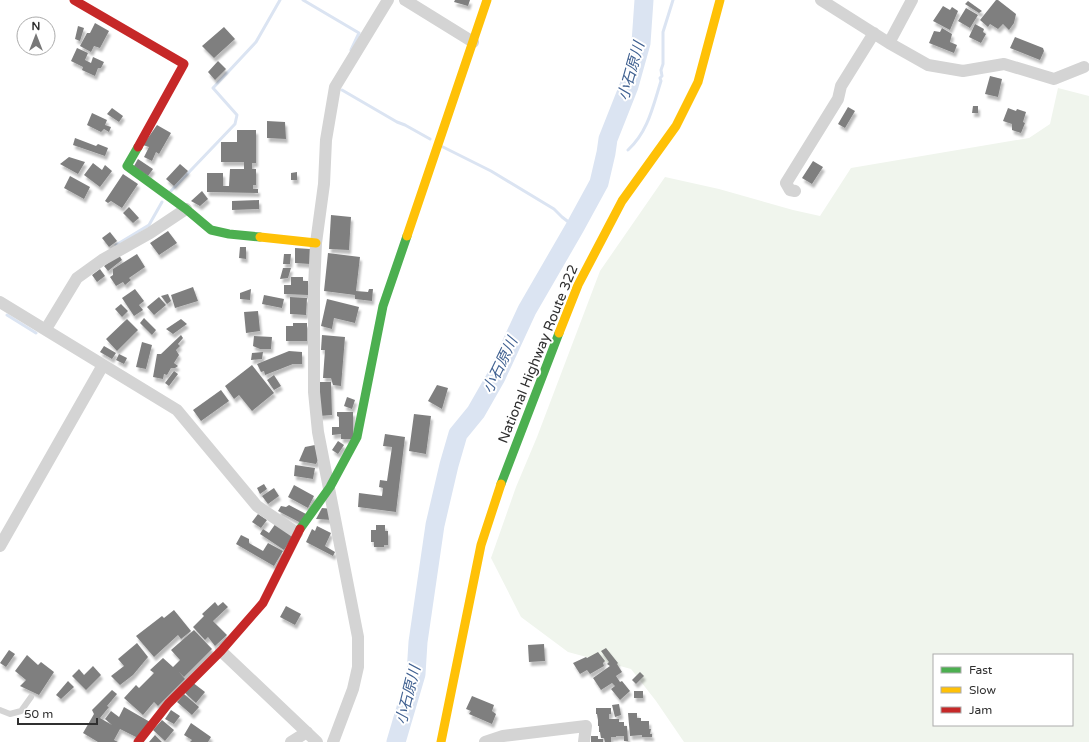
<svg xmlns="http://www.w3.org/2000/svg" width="1089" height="742" viewBox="0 0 1089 742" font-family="'Varela Round','Noto Sans JP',sans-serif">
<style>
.green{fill:#f0f5ed;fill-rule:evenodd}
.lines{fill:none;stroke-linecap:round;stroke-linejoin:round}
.stream{stroke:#dbe4f2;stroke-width:3}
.river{stroke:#dbe4f2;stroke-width:19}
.building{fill:#7f7f7f;filter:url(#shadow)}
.lane{stroke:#d4d4d4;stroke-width:6}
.street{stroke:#d4d4d4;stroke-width:12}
.fast{stroke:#4caf50;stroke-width:9}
.slow{stroke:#ffc107;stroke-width:9}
.jam{stroke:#c62828;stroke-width:9}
.labels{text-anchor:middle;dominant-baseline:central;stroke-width:4;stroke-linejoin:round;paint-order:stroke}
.street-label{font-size:14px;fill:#303030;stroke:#fff}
.water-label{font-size:15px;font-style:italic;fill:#406191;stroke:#fff}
</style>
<defs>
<filter id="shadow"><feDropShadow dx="2" dy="4" stdDeviation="1" flood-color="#0004"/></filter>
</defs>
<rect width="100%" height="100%" fill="#fff"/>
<path class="green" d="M1058,88L1089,96V742H684L656,701L631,669L568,652L521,617L491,558L516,487L537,437L600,271L665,177L719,189L793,210L820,216L851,168L1029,138L1050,124ZM934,655H1072V725H934Z"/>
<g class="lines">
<path class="stream" d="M303,0L359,33L351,50
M342,90L397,122L405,125L430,139
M443,147L491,171L554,209L562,217L575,227
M628,150C648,132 653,106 661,81L660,78L662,76L661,70L663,64V32L673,0
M170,192L235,124L237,115L213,88L256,42L280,0
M116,245L149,225L162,202
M7,315L36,333"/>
<path class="river" d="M396,742L416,674L418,642L435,525L449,465L458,434L476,412L496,377L527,310L575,227L599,183L606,153L608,139L629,86L641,43L644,0"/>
</g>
<path class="building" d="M455,0H470L468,6L454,2Z
M996,0H998L1016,14L1014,23L1009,30L1003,24L998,29L990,24L988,27L980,20Z
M968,1L982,11L979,13L965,4Z
M943,6L950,10L952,7L958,11L950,30L933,21Z
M966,8L978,15L970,28L958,21Z
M95,23L109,31L100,48L94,46L91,52L80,46L87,33H90Z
M975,24L984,29L983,32L986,34L981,43L969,37Z
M78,26L84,28L80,41L75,39Z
M224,27L235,39L214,58L202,46Z
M942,28L952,34L950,42L957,45L954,53L929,43L934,31L940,32Z
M1015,37L1043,48L1044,51L1040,60L1010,48Z
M77,48L88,53L85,60L91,63L93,57L104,62L101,68H98L95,76L82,70L83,67L71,61Z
M218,61L226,69L215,80L208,72Z
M990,76L1002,79L998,97L985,94Z
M973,106H978V113H972Z
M848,107L855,111L845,128L838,124Z
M112,108L123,116L119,122L107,114Z
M1008,108L1016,111L1017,109L1026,112L1023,122L1025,123L1021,133L1012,130V124L1003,121Z
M92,113L107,120L105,125L111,127L109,132L104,129L101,132L87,125Z
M267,121L285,122L286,139L267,138Z
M157,125L171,133L159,154L156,152L152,161L144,157L149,147L143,145Z
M237,130H256V163H252V169H256V185H253V189H258V193L207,192V173H223V186H229L230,169H244V162H221V142H237Z
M75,138L96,146L98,144L108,148L105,156L73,145Z
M69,157L85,162L78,174L60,164Z
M138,159L153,169L148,176L134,166Z
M813,161L823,167L812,184L802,178Z
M93,163L102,170L105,165L112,171L100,187L84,175Z
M180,164L188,171L174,186L166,179Z
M297,172V180H291V173Z
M123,174L138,184L122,208L111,201L108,203L105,201Z
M70,176L90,187L84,199L64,188Z
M202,191L208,199L200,206L191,201Z
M259,200V209L232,210V201Z
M129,207L139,218L133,223L123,213Z
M331,215L351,217L349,250L329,249Z
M168,231L177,243L159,255L150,243Z
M110,232L117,241L109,247L102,238Z
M240,247H246V259L239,258Z
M295,248L310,249V264L295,263Z
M328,253L360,257L356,291L368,292L369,289H373L372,301L355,299V295L324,291Z
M137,254L145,267L129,278L131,280L125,285L123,282L116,286L110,277L113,275V269Z
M284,254H291L290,264H283Z
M119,255L122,260L108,271L104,266Z
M283,268H291L288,278L280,279Z
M100,269L105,276L97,282L92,275Z
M291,277H303V281H308V295L284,294V285H291Z
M193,287L198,301L175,308L171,295Z
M135,289L144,301L139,305L143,310L134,316L122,298Z
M251,289L250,300L240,299V293Z
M168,294L171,301L167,304L161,296Z
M264,295L284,299L282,308L262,304Z
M159,297L166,305L154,315L147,307Z
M290,297L307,298L306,315L290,314Z
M327,299L359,307L355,323L334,318L332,329L321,326Z
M121,304L128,311L122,317L115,309Z
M258,311L260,331L246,333L244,312Z
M144,318L156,330L152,335L140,323Z
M127,319L138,330L117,351L106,339Z
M181,319L187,324L173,334L166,329Z
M293,323H307V341H286V326H293Z
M181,335L183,338L178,344L180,346L176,350L179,355L174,363L178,366L175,368H171L167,375L164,374L163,379L153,377L157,354H161Z
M322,335L345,337L341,386L333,385L331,378H323L325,350H321Z
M254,336L272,337L271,349H260L253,346Z
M142,342L152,345L146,369L136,367Z
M104,346L116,353L112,359L100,352Z
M289,351L302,352V364H293L265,375L264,371L261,372L257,364Z
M263,352L262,359L251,360L252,353Z
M119,354L127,358L124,364L116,360Z
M252,365L274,393L252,411L239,395L234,399L225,386Z
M174,371L178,374L169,386L165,383Z
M274,375L281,386L274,390L267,380Z
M317,382H331L332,415L319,416Z
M437,385L448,388L442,409L428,401Z
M221,390L229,401L201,421L193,410Z
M347,397L355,400L352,409L344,406Z
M337,412H353V439H341V434L332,435V427H339V417L337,416Z
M414,414L431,416L426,454L409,451Z
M385,434L405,437L396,512L358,507L359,493L382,496L383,488L379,487L380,480L387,481L392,447L383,446Z
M338,441L344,445L338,454L332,450Z
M315,445L318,460L316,464L299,461L305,447Z
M295,465L315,468L313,479L294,476Z
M264,484L267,489L260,494L257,488Z
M294,485L314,496L308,508L288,497Z
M274,488L279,496L268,504L262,496Z
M289,505L306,514L301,523L278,511L281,506L286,507Z
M322,508L333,509V520L316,519Z
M258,514L267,520L261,528L252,522Z
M276,523L294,534L284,550L260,534L263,529L269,533Z
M376,525H385V531H388V545H384V547H374V542H371V530H376Z
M317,526L331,533L325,546L335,552L333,556L306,542L312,529L315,531Z
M241,535L249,539V543L263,551L268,543L283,551L274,566L236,544Z
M215,602L218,606L223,602L228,607L213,621L227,635L215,646L208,637L205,640L193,627L204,616L202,614Z
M286,606L301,614L295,625L280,617Z
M174,610L191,631L181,639L178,635L154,657L136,636L162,616L164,618Z
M194,630L212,649L184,677L179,672L185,679L158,706L154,702L143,715L124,698L136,685L139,688L154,673L150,670L163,658L173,667L180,660L171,650Z
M137,643L148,657L133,675L120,685L111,676L124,666L118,659Z
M544,644L545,661L529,662L528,645Z
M606,648L618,663L617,664L622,672L616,676L620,682L622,681L630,691L620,700L611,689L615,686L612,683L601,690L593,678L610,666L607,664L609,662L601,651Z
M9,650L15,654L6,667L0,663Z
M598,652L605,661L603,663L604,666L590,674L587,670L580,674L573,663L586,657L587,658Z
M27,655L38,665L41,662L54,672L39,695L20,686L26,680L15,671Z
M93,666L101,675L86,690L72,676L79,669L84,675Z
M640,672L644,676L636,684L632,680Z
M68,681L74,687L61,699L56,695Z
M192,682L205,692L196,703L184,692Z
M112,690L117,694L107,706L109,707L100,718L112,725L105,719L111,711L119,717L124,707L150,722L140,739L120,729L114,740L118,742H98L83,733L94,714L92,710Z
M634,691H643V698H634Z
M184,694L199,707L192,715L177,702Z
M472,696L494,705L492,711L496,714L492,724L469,714L471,711L466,709Z
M619,704L621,715L615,717L612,705Z
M596,708H611V714H609V719H619V722H624V726H627L628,741H624V736H616V737H611V742H605L604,738H601L600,732H599V726H598V720L597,714H596Z
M171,710L180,716L174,724L165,719Z
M628,713H637V718H641V721H649V729H651L650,734H652V737H642V735L630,736Z
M162,720L174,730L165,741L153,730Z
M191,723L211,737L208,742H190L192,740L184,735Z
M155,735L162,742H149Z
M591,736H598V739H603V742H591Z"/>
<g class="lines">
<path class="lane" d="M0,710L10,714L21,711L31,697"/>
<path class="street" d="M405,0L473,42
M821,0L889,43L912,0
M889,43L928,65L963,71L1004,64L1054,79L1084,67
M795,191L790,190L786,183L838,99L841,86L874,33
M0,302L177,410L257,506L297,533
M46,329L77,278L102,260L150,233L186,209
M0,546L103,365
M221,651L317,742
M291,742L307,732
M333,742L353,689L358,667V637L318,432L314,392V288L316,243L324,184L326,140L335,87L388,0
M485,742L503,736L586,726L584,742"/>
<path class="fast" d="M138,147L127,166L186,209L211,230L229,234L260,237
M501,484L559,333
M300,529L330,487L357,437L383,306L407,236"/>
<path class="slow" d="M407,236L487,0
M260,237L316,243
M559,333L578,285L622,201L676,126L698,82L720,0
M441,742L481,545L501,484"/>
<path class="jam" d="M74,0L184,64L138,147
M138,742L168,704L221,651L263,603L300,529"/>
</g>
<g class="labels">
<g class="street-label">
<text transform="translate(538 354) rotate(-68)">National Highway Route 322</text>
</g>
<g class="water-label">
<text transform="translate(631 71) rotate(-74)">小石原川</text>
<text transform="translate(500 365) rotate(-64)">小石原川</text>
<text transform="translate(408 695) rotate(-76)">小石原川</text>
</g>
</g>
<rect x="933" y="654" width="140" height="72" fill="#ffffff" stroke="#acacac"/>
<rect x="941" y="667" width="20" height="6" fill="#4caf50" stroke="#acacac"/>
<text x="969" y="674" font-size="12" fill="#303030">Fast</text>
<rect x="941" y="687" width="20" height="6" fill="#ffc107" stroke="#acacac"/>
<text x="969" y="694" font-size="12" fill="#303030">Slow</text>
<rect x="941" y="707" width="20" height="6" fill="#c62828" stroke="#acacac"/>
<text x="969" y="714" font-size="12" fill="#303030">Jam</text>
<g transform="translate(36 36)"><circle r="19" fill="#ffffff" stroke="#acacac"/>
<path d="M0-3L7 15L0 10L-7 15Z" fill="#787878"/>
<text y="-6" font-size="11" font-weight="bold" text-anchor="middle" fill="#303030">N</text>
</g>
<path d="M18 718v6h79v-6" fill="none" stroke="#303030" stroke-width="2"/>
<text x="24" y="718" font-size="12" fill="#303030" stroke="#ffffff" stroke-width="3" paint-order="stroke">50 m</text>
</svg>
